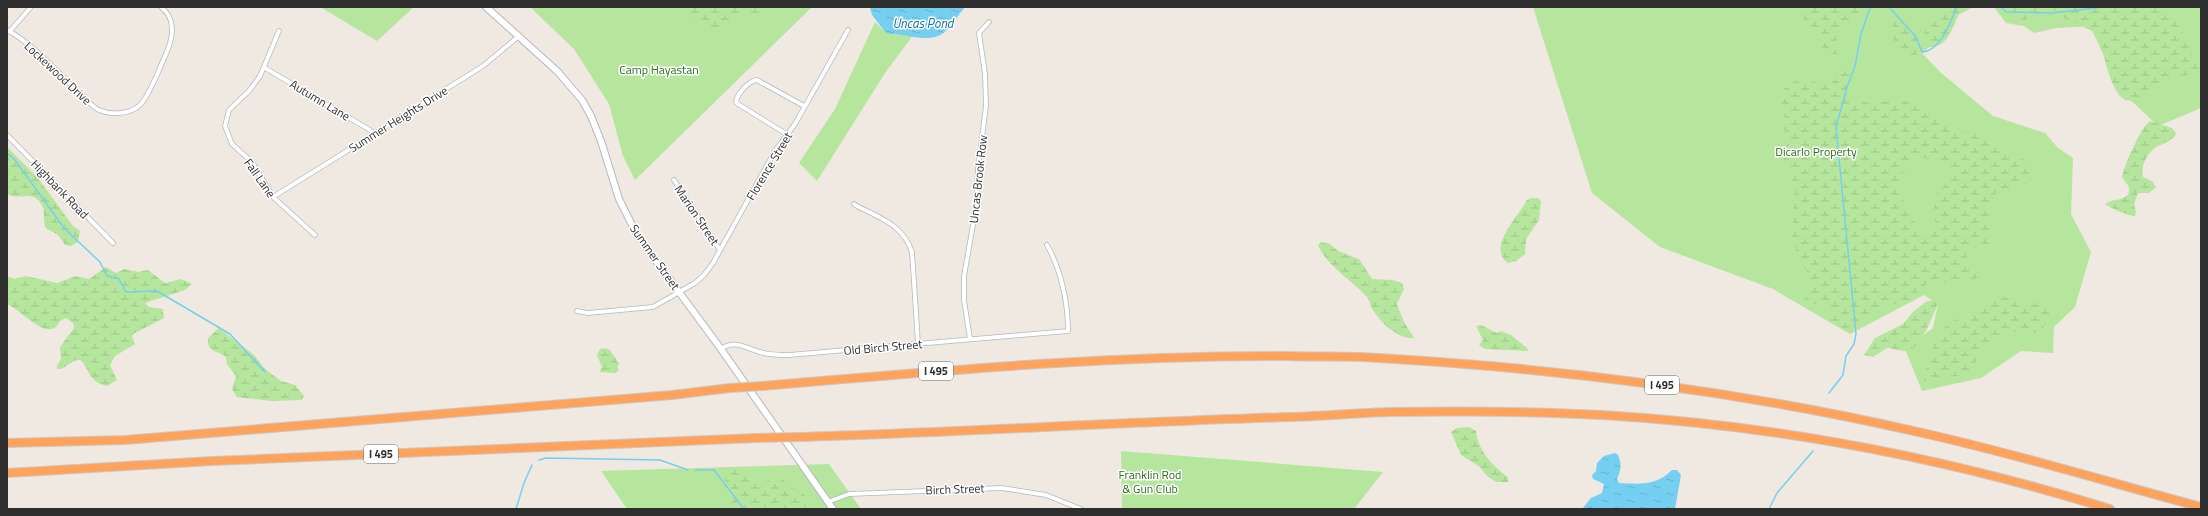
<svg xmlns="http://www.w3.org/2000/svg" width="2208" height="516" viewBox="0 0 2208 516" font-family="'Titillium Web',sans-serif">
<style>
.grass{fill:#b6e59e}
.wetland{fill:url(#wetland-marsh);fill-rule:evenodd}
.water{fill:url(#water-ripples)}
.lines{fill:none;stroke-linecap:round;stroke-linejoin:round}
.stream{stroke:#75cff0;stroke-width:1.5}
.minor-casing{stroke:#b4b7c1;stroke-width:5.5}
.secondary-casing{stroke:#b4b7c1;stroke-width:8}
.motorway-casing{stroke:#c9c9c9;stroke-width:10}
.minor{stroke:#fff;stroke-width:4}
.secondary{stroke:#fff;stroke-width:6}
.motorway{stroke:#ffa35c;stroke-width:8}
.motorway-bridge-casing{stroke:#c9c9c9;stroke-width:10;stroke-linecap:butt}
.motorway-bridge{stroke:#ffa35c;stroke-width:8}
.labels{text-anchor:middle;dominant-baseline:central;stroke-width:3;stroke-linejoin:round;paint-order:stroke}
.shield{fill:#fff;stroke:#6d6d6d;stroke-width:1}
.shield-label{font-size:11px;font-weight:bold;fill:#2e2e2e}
.park-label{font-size:12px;fill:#2c6e1b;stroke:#fff}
.street-label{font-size:12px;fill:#2e2e2e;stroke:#fff}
.water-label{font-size:13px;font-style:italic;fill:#0d6fa3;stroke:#fff}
</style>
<defs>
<pattern id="wetland-marsh" width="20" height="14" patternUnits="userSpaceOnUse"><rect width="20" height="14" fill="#b6e59e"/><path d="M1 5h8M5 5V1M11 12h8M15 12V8" fill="none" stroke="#9dc588"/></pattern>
<pattern id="water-ripples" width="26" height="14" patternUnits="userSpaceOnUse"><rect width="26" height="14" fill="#75cff0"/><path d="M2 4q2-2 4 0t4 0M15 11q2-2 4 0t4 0" fill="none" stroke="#66b2ce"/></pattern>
</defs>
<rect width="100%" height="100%" fill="#efe9e1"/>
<path class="grass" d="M323,7H414L377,41L322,8Z
M530,7H812L635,180L623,156L609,104L574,49Z
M1533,7H1985L1962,9L1951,29L1922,53L1940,72L1993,116L2045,133L2058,148L2073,158L2071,214L2091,252L2075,307L2054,327L2053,353L2021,351L1981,378L1922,391L1905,349L1933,328L1938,304L1924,295L1850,334L1773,289L1660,247L1592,193Z
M1994,7H2201V108L2158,126L2120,90L2090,26L2056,28L2034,33L2024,26L2006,23Z
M875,22C889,37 893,35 914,34L885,73L817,181L799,163L835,109Z
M1121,451L1383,472L1354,509H1122Z
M829,464L861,509H627L601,471Z"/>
<path class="wetland" d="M684,7H773L764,13H735L722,28L714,31L697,20H689L684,14Z
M1800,7H1859C1860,22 1850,26 1838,32C1835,40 1839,47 1837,54H1830L1825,51L1804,19Z
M1951,7H1973L1958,15C1952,29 1947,49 1928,47C1919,37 1927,21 1938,15C1942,13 1946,13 1950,10Z
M1999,7H2167V10L2181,27L2184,41L2190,46L2194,60L2201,62V74L2176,76L2166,80L2146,90L2137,101C2133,101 2127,101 2124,99C2112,93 2104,58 2102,46L2107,38L2064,18L2053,9L2046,8L2042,9L2024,20L2019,19Z
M1894,15C1908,22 1926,39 1916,55C1894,59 1888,30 1894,15Z
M1844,71L1851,72L1846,91C1859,108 1873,101 1891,101C1916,99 1939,111 1952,133L1970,131L1994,143L2002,150L2017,155L2030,163L2035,173C2021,196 2007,184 1992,196L1990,242L1987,245L1973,247L1966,259L1975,272L1982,276C1963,284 1949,283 1929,281L1908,302L1884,306L1873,316L1862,321L1855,328L1846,331L1837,323L1829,322L1832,314L1830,308C1821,303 1812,306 1804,300L1812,288L1811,280L1794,246L1792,236L1795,188L1784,160L1783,152L1791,136L1782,128L1785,114L1779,103C1785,74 1806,80 1829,85C1836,81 1836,74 1844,71ZM1922,158L1944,161L1951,169L1949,180L1938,192L1933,213L1936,223L1927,232L1921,231C1905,209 1883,172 1922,158Z
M2150,121L2172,128L2176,133C2173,142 2163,143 2156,147C2147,153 2140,167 2143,177L2152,181L2156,187L2149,193H2138L2134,204L2136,212L2135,216C2128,216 2110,208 2105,204C2113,198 2123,202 2129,193V187L2122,177C2125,164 2140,129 2150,121Z
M7,147L38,178L73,226L80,231L78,242L71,246L65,245L58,235L46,228C43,222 45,215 43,208C34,187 21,202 7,194Z
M1532,198H1538L1541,201L1539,220L1526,239L1525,254L1516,261L1508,263C1486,248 1519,216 1527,200Z
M1321,242L1330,244L1338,251L1359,259L1372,279L1393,280L1402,283L1404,289L1397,304L1404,322L1414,338C1399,340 1380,322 1373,310C1370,305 1370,300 1366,296C1350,279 1327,266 1318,245Z
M106,267L116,273L124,269L138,272L148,270L165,283L181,279L192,284L185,290L145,303L149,307L163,309L164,318L133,334L132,336L135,344L115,356L110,365L117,380L107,386C87,382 89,366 80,360C70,359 66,370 57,369V366L61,359L60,347L74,328L73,323L66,318L60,321C49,345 22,310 7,304V276L14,279L26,276L57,283L76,276L89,279Z
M1991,293C2009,301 2031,299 2049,308L2051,311L2042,330L2039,333L2008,331L2002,335L1977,358L1971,375C1965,378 1961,375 1955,376C1940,377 1942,389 1923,380L1922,376C1933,361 1931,341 1944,328C1962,311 1983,321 1991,293Z
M1934,300L1938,304L1926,331L1914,348C1904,354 1898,349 1887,348L1873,357L1864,355L1875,338L1903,324L1913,312L1927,301Z
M1481,325L1497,333L1501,331L1511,335L1527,348L1528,351L1485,349L1479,345L1483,340L1476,326Z
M219,328L254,355L265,369L281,381L295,385L304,396L302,400L271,401L237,397L232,389L236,376L227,364L226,357C219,350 206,353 208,338Z
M605,348L610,350L619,364L617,367L619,370L615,373L599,372L602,367L597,355L600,349Z
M1469,427L1476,431C1478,451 1493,466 1508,477V482H1496L1487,476L1480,467L1461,455L1451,432L1457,428Z
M735,468C743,471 751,483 758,483C767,483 775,476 783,477L787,487L801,490L814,509H733L728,503L731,489L725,480L724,474Z"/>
<path class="water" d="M870,7H965C945,32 944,43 908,36C901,34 894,35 886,33L872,15Z
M1615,453L1618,455C1622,464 1621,470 1617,479L1619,483C1641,484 1656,486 1672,470H1677L1681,475L1675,509H1582L1591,498L1602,493L1604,484L1593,479L1592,475L1596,471L1597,463L1604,456Z"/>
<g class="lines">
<path class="stream" d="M1889,7L1916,37L1922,52C1940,52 1951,21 1957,7
M2001,7L2006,12L2052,13L2104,7
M7,153L15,160L64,228L100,262L107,276L119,279L126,292L157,291L230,334L265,372
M1829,393L1843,375L1846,356L1854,344L1856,334L1836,127L1847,87L1855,66L1861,34L1870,8L1872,7
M539,460L546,458L660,460L688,470
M695,470H714L744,509
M516,509L524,483L532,465
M1769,509L1777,493L1813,451"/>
<g class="minor-casing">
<path id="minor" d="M7,30C33,44 55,69 76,90C84,96 90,106 99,110C111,115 129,115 140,105C151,93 159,69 166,54C173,38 177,19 161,7
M10,31L31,7
M279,31L260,76L249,91L229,110L225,126L232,144L252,162L273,197L315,235
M265,68L375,133
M7,135L113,243
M788,135L738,104L736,102C737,94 748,81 757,80L804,106
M674,180L720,250
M273,197L483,66L519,36
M854,204C859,208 866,210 871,213C890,222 905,231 912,252L918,343
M577,311L588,313L653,307L695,283L704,275L713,263L775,151L795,124L848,30
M970,339L964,300V276L976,208L978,169L986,106L985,74L979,33L989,22
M721,349C735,339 745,348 760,352C769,355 779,355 789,355L1068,331C1068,302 1061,270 1047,245
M828,502L849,494L1002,488L1046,495L1081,509"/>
</g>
<g class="secondary-casing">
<path id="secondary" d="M486,7L557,71L582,100L591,116L601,141L619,199L637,235L721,349L833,509"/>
</g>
<g class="motorway-casing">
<path id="motorway" d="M762,386C937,371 1112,355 1288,356C1312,357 1337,356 1361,357C1548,367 1735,390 1918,432C2014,453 2107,482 2201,507
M800,437C964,432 1127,422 1291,417C1324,416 1357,413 1390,412C1461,411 1532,411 1602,415C1774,425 1946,458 2110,509
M7,443L125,440L672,395L730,388
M7,473L212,461L756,438"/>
</g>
<use href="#minor" class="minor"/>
<use href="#secondary" class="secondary"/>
<use href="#motorway" class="motorway"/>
<g class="motorway-bridge-casing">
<path id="motorway-bridge" d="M730,388L762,386
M756,438L800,437"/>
</g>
<use href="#motorway-bridge" class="motorway-bridge"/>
</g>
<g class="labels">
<g class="shield">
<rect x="919" y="362" width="34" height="18" rx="3"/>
<rect x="1645" y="376" width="34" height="18" rx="3"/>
<rect x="364" y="445" width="34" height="18" rx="3"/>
</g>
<g class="shield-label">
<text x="936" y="371">I 495</text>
<text x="1662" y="385">I 495</text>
<text x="381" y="454">I 495</text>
</g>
<g class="park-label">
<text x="659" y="69">Camp Hayastan</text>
<text x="1816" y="151">Dicarlo Property</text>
<text x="1150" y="474">Franklin Rod<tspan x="1150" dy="14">&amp; Gun Club</tspan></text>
</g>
<g class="street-label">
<text transform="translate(58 73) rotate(43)">Lockewood Drive</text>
<text transform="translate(320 100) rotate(31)">Autumn Lane</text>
<text transform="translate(398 119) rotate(-32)">Summer Heights Drive</text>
<text transform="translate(769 166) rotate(-59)">Florence Street</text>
<text transform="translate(260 178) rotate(55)">Fall Lane</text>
<text transform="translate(978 179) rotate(-84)">Uncas Brook Row</text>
<text transform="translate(60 189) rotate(46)">Highbank Road</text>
<text transform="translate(697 215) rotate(56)">Marion Street</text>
<text transform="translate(655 257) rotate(55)">Summer Street</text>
<text transform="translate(883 347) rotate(-5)">Old Birch Street</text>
<text transform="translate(955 489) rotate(-2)">Birch Street</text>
</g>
<g class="water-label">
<text x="923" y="23">Uncas Pond</text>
</g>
</g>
<rect width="2208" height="516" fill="none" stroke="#2e2e2e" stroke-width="16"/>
</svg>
